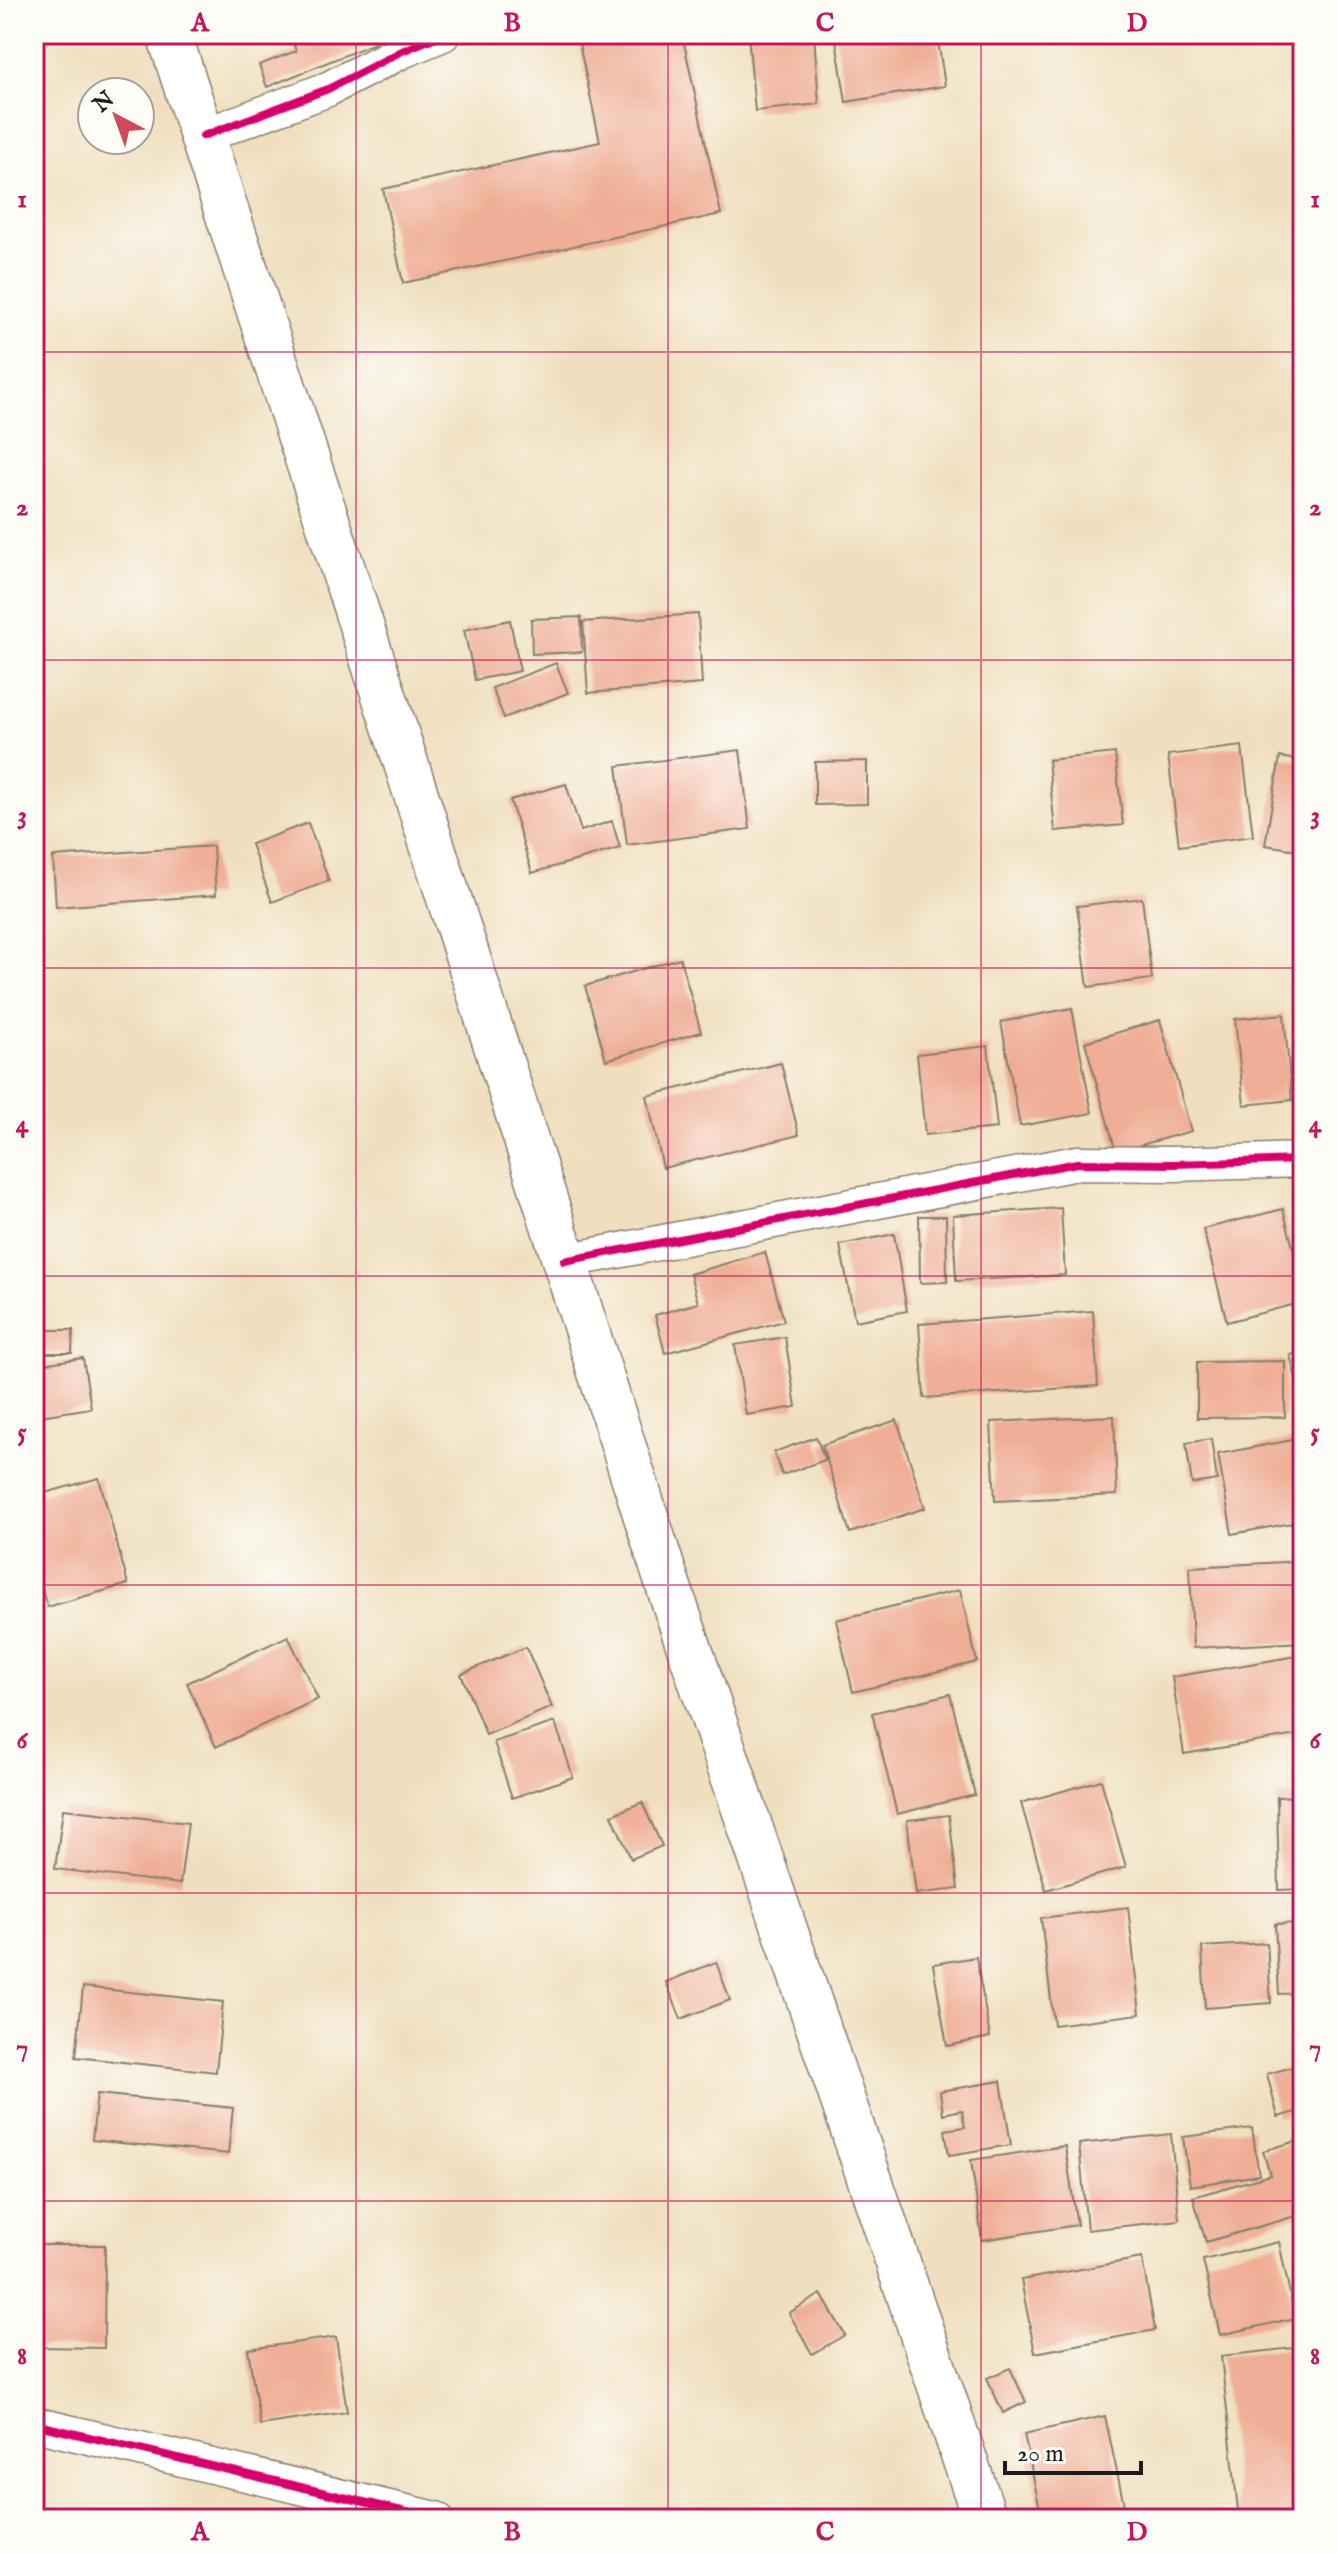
<svg xmlns="http://www.w3.org/2000/svg" width="1337" height="2553" viewBox="0 0 1337 2553" font-family="'IM FELL English',serif">
<style>
.building{fill:#efae95}
.lines{fill:none;stroke-linecap:round;stroke-linejoin:round}
.street-casing{stroke:#867e6d;stroke-width:37}
.secondary-casing{stroke:#867e6d;stroke-width:47}
.street{stroke:#fff;stroke-width:34}
.secondary{stroke:#fff;stroke-width:44}
.cycleway-casing{stroke:#fdfcf7;stroke-width:13}
.cycleway{stroke:#d6006c;stroke-width:8}
.grid{fill:none;stroke:#c2185b;stroke-width:2;stroke-opacity:0.55}
.neatline{fill:none;stroke:#c2185b;stroke-width:3}
.grid-label{font-size:26px;text-anchor:middle;font-weight:bold;fill:#c2185b}
</style>
<rect width="100%" height="100%" fill="#fdfcf7"/>
<filter id="ink" filterUnits="userSpaceOnUse"><feTurbulence type="fractalNoise" baseFrequency=".0125" numOctaves="2"/><feDisplacementMap in="SourceGraphic" scale="16" xChannelSelector="R" yChannelSelector="G"/><feConvolveMatrix kernelMatrix="1 2 1 2 8 2 1 2 1" color-interpolation-filters="sRGB"/></filter>
<filter id="wash" filterUnits="userSpaceOnUse"><feTurbulence type="fractalNoise" baseFrequency=".006" numOctaves="4" result="noise"/><feDisplacementMap in="SourceGraphic" scale="32" xChannelSelector="R" yChannelSelector="G"/><feGaussianBlur stdDeviation="1.8" result="paint"/><feColorMatrix in="noise" values="0 0 0 0 0 0 0 0 0 0 0 0 0 0 0 0 0 1.4 0 .05"/><feComposite in="paint" operator="in"/></filter>
<g filter="url(#wash)">
<rect width="100%" height="100%" fill="#f0dfbe"/>
<g id="blocks">
<path class="building" d="M290,34H372L375,43L267,87L259,65L296,51Z
M577,34H682L721,214L403,283L383,189L600,142Z
M748,34H814L819,104L755,111Z
M835,34H937L945,86L846,102Z
M698,614L702,684L588,693L583,622Z
M581,617L582,652L532,654L531,619Z
M510,620L520,671L475,680L464,630Z
M556,663L568,693L504,718L492,688Z
M1242,746L1253,836L1179,846L1168,755Z
M740,750L750,829L627,845L617,766Z
M1115,753L1123,825L1055,831L1048,760Z
M1280,757L1303,761V851L1265,845Z
M867,761V804L815,805V762Z
M566,784L581,831L612,821L620,848L532,873L510,800Z
M308,823L329,881L272,902L251,844Z
M213,846L216,895L56,907L53,857Z
M1142,898L1152,979L1088,987L1077,906Z
M680,958L701,1032L606,1060L585,986Z
M1072,1008L1092,1113L1020,1126L1001,1022Z
M1284,1014L1292,1100L1244,1105L1235,1019Z
M1160,1020L1191,1131L1116,1152L1085,1042Z
M988,1046L997,1128L925,1135L917,1054Z
M781,1063L799,1135L663,1168L647,1096Z
M1061,1208L1065,1275L956,1281L953,1215Z
M1283,1209L1303,1286V1302L1227,1322L1203,1229Z
M919,1216H946L947,1282L920,1283Z
M894,1234L907,1311L855,1321L840,1245Z
M765,1252L784,1321L665,1353L655,1315L698,1303L690,1274Z
M1093,1311L1098,1386L924,1398L919,1324Z
M34,1330H73L72,1353H34Z
M785,1337L796,1407L746,1415L735,1345Z
M1303,1352V1402H1302L1290,1355Z
M83,1358L91,1408L34,1417V1365Z
M1285,1361V1417L1197,1418V1362Z
M1114,1416L1117,1495L995,1501L991,1422Z
M897,1420L925,1508L850,1533L822,1445Z
M816,1437L825,1460L782,1475L774,1452Z
M1303,1438V1521L1232,1534L1218,1454Z
M1211,1439L1217,1480L1192,1484L1186,1443Z
M99,1478L128,1584L47,1607L34,1560V1496Z
M1303,1561V1642L1193,1648L1190,1567Z
M960,1590L977,1662L853,1692L836,1620Z
M288,1636L318,1699L216,1747L187,1683Z
M526,1647L552,1707L486,1735L461,1674Z
M1303,1655V1734L1184,1754L1172,1677Z
M950,1694L975,1795L897,1814L872,1713Z
M555,1722L573,1777L512,1798L494,1742Z
M1101,1780L1126,1867L1046,1890L1021,1803Z
M1303,1796V1889L1279,1890L1277,1797Z
M642,1802L662,1846L631,1859L612,1815Z
M63,1809L188,1823L180,1884L55,1869Z
M949,1815L958,1889L916,1894L907,1820Z
M1128,1907L1140,2014L1054,2025L1041,1918Z
M1303,1923V1993L1279,1994L1275,1924Z
M1267,1943L1271,2003L1205,2008L1202,1947Z
M976,1957L990,2037L947,2046L933,1964Z
M716,1962L730,2000L681,2019L666,1982Z
M83,1987L223,2002L216,2072L76,2057Z
M1303,2064V2110L1278,2117L1267,2074Z
M1001,2081L1011,2145L949,2155L945,2130L965,2127L962,2110L943,2114L940,2091Z
M97,2094L233,2108L228,2154L92,2140Z
M1252,2128L1259,2175L1190,2186L1183,2137Z
M1171,2134L1179,2220L1087,2230L1079,2144Z
M1303,2139V2214L1206,2242L1193,2197L1270,2175L1263,2151Z
M1065,2146L1077,2225L982,2240L971,2160Z
M1279,2242L1295,2318L1220,2335L1203,2260Z
M34,2245H105L104,2348L34,2347Z
M1142,2258L1155,2330L1035,2353L1021,2280Z
M821,2294L845,2335L812,2354L789,2313Z
M336,2337L347,2412L260,2425L248,2349Z
M1303,2347V2519H1239L1221,2356Z
M1010,2368L1026,2402L1003,2413L987,2378Z
M1105,2416L1127,2519H1042L1024,2434Z"/>
</g>
</g>
<g filter="url(#ink)">
<use href="#blocks" fill-opacity="0" stroke="#867e6d" stroke-width="2"/>
<g class="lines">
<g class="street-casing">
<path id="street" d="M203,136L328,89L402,51L443,34
M564,1261L1077,1163L1173,1164L1303,1160
M34,2424L436,2519"/>
</g>
<g class="secondary-casing">
<path id="secondary" d="M169,34L405,760L664,1573L985,2519"/>
</g>
<use href="#street" class="street"/>
<use href="#secondary" class="secondary"/>
<g class="cycleway-casing">
<path id="cycleway" d="M203,136L328,89L402,51L443,34
M564,1261L1077,1163L1173,1164L1303,1160
M34,2424L436,2519"/>
</g>
<use href="#cycleway" class="cycleway"/>
</g>
</g>
<path class="grid" d="M356,34V2519M668,34V2519M981,34V2519M34,352H1303M34,660H1303M34,968H1303M34,1276H1303M34,1585H1303M34,1893H1303M34,2201H1303"/>
<rect width="1337" height="2553" fill="none" stroke="#fdfcf7" stroke-width="88"/>
<g transform="translate(116 116) rotate(319)"><circle r="38" fill="#fdfcf7" stroke="#a3a29f" stroke-width="2"/>
<path d="M0-6L14 30L0 20L-14 30Z" fill="#d1495b"/>
<text y="-12" font-size="22" font-weight="bold" text-anchor="middle" fill="#1c1c1c">N</text>
</g>
<path d="M1005 2461v12h136v-12" fill="none" stroke="#1c1c1c" stroke-width="4"/>
<text x="1017" y="2461" font-size="24" fill="#1c1c1c" stroke="#fdfcf7" stroke-width="6" paint-order="stroke">20 m</text>
<rect x="44" y="44" width="1249" height="2465" class="neatline"/>
<g class="grid-label">
<text x="200" y="31">A</text>
<text x="512" y="31">B</text>
<text x="825" y="31">C</text>
<text x="1137" y="31">D</text>
<text x="22" y="207">1</text>
<text x="1315" y="207">1</text>
<text x="22" y="515">2</text>
<text x="1315" y="515">2</text>
<text x="22" y="823">3</text>
<text x="1315" y="823">3</text>
<text x="22" y="1132">4</text>
<text x="1315" y="1132">4</text>
<text x="22" y="1440">5</text>
<text x="1315" y="1440">5</text>
<text x="22" y="1748">6</text>
<text x="1315" y="1748">6</text>
<text x="22" y="2056">7</text>
<text x="1315" y="2056">7</text>
<text x="22" y="2364">8</text>
<text x="1315" y="2364">8</text>
<text x="200" y="2540">A</text>
<text x="512" y="2540">B</text>
<text x="825" y="2540">C</text>
<text x="1137" y="2540">D</text>
</g>
</svg>
